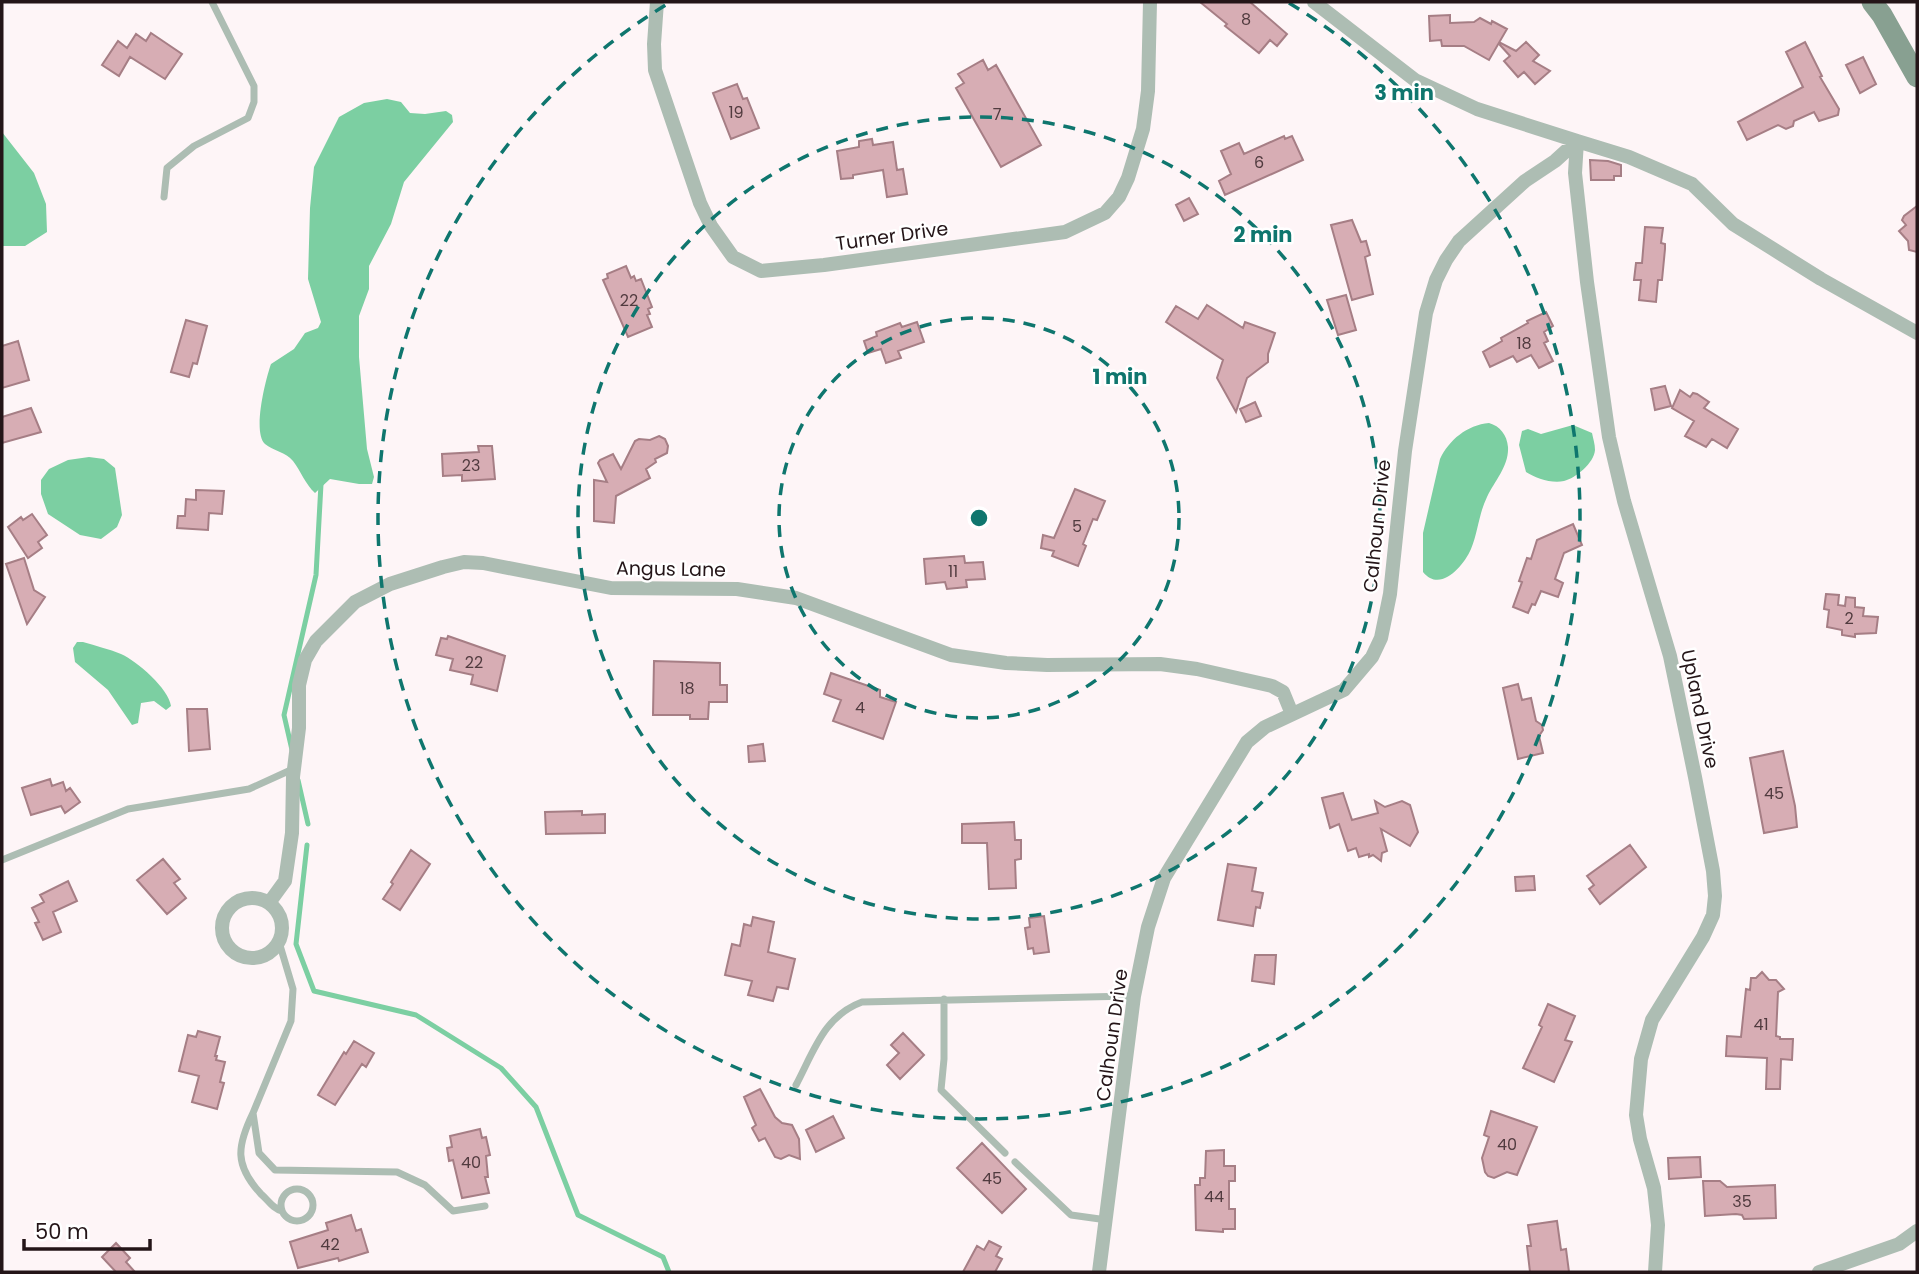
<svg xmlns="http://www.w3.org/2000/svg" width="1919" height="1274" viewBox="0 0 1919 1274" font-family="Poppins,sans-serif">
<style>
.water{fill:#7ccfa2}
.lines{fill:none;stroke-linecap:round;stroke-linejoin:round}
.stream{stroke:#7ccfa2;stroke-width:5}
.building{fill:#d7adb4;stroke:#a67e85;stroke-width:2}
.lane{stroke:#adbdb3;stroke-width:7}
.street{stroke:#adbdb3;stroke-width:14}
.secondary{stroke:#88a091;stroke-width:21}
.ring{fill:none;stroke:#0f766e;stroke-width:3.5;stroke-dasharray:12 9}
.labels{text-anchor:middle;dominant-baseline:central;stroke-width:5;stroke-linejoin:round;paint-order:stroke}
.number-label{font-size:16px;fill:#513b3f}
.street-label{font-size:19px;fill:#241518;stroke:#fff}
.centre{fill:#0f766e;stroke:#fff;stroke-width:3.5}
.ring-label{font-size:21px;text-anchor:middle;font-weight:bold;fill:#0f766e;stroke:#fff;stroke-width:5;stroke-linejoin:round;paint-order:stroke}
</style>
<rect width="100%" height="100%" fill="#fef5f7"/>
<path class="water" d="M387,99L401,102L410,113L425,114L446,111L452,115L453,122L404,182L391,224L369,266V289L359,316V357L367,449L374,477L372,484H359L330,479L315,493C305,484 301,471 293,461C286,452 273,451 265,444C252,432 266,378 271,364L294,349L305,333L318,328L321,322L308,279L310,208L314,167L339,117L364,103Z
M2,132L34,173L46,204L47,232L25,246H2Z
M1489,423C1500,426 1507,435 1508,447C1509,466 1495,480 1487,497C1479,513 1478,532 1471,549C1463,567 1440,593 1423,572V533L1440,459C1449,440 1467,425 1489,423Z
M1573,425L1592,433C1593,438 1595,444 1595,450C1594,463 1576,478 1564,481C1552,484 1535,478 1526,472L1519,445L1522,431L1528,429L1541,434Z
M89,457L104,459L115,468L122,515L117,527L101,539L80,535L48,514L41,494V480L49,469L68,460Z
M77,642H83C96,646 109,649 121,654C137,661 169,689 171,706L166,710L154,701L141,703L138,723L132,725L108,690L75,662L73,648Z"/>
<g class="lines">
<path class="stream" d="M292,750L284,715L316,575L321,484
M298,780L308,824
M307,845L296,944L314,991L416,1015L501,1068L536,1107L578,1215L663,1257L669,1272"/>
</g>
<path class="building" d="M1200,2H1250L1287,34L1277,46L1270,40L1259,53L1225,26L1227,24Z
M1450,15V23L1474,22L1480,18L1491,24L1492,21L1507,29L1489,60L1464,46H1442L1441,40L1430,41L1429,16Z
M151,33L182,54L165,79L130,57L119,76L102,65L118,41L127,48L136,34L146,41Z
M1526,42L1539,55L1533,61L1550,71L1535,84L1524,72L1518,77L1504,61L1510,56L1500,45L1501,43L1516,51Z
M1805,42L1822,76L1820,77L1839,109L1838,115L1819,121L1814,112L1794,121L1793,126L1786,129L1778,125L1747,140L1738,122L1803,87L1786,52Z
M1863,57L1876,84L1860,93L1846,65Z
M983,60L988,70L996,65L1041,145L1001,167L956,88L964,83L958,74Z
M737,84L743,99L747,98L759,128L731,139L713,93Z
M1284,136L1285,139L1292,136L1303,160L1225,195L1219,181L1231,174L1221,151L1239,143L1244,154Z
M872,139L873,145L893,142L897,170L903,169L907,194L887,197L883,170L853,175V178L841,179L837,151L859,147V141Z
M1590,160L1608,161L1621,165V176H1614V180H1591Z
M1189,198L1198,214L1184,221L1176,205Z
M1917,206V252L1909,250L1908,241L1899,231L1906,225L1902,220L1904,216Z
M1352,220L1361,242L1366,241L1370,255L1365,257L1373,294L1352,300L1331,225Z
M1645,227L1663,228L1661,243L1665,244V249L1662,280H1658L1656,302L1639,300L1641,280H1634L1636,263H1642Z
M626,266L631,278L634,276L636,281L641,279L652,307L648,309L650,314L647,315L652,327L628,337L603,280L608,278L607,274Z
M1346,295L1356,330L1338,335L1327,300Z
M1207,305L1243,328L1245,322L1275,333L1268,354V362L1247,378L1236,412L1217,378L1223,360L1166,322L1176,306L1198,319Z
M1546,312L1553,326L1544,332L1548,341L1544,343L1553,361L1539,368L1531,355L1517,362L1513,356L1490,367L1483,352L1502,341L1501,338L1528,323L1527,321Z
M186,320L207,326L197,364L193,363L189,377L171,372Z
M917,322L924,342L898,351L901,358L886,363L881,349L868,353L864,341L877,336L876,332L900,323L902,327Z
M18,341L29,380L2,388V346Z
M1665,386L1671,406L1655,410L1651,389Z
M1680,390L1690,397L1693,393L1697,394L1709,402L1704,408L1738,429L1727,448L1712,439L1706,447L1685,436L1694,421L1672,408Z
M1255,402L1261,416L1246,422L1240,409Z
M31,408L41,432L2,443V417Z
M659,436L665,439L668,446L667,453L655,459L656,462L646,469L650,478L616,496L614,523L594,521V480L607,482L598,463L600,460L613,454L621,469L635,441L639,439L650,440Z
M478,446H492L495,479L462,481V475L443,476L442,454L479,452Z
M1075,489L1105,501L1097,520L1093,519L1083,544L1086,546L1078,566L1052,556L1054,551L1041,548L1043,535L1054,538Z
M196,490L224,491L222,514L209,513L208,530L177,528L178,516H185L186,499L196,500Z
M32,514L47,535L38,542L42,548L28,558L8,527L21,517L23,520Z
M1573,524L1582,545L1564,553L1555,579L1563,583L1558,597L1541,591L1535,605L1532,604L1528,613L1513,607L1522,582L1519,581L1527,558L1531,559L1537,540Z
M964,556L965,563L983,562L985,579L966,580L967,587L947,589L945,582L926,584L924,559Z
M24,558L34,590L45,597L27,624L6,564Z
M1826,594L1839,595L1838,605L1845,606L1846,597L1855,598V607L1864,608L1863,616L1878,617L1876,633L1855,634V637L1842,635V630L1827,627L1829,610L1824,609Z
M448,636L505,656L497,691L471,684L473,675L450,670L453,659L436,655L441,638L447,639Z
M654,661L720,663V685H727V702H709L708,719H690V715H653Z
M831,673L880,690V697L896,702L883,739L833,721L841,700L824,694Z
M1518,684L1522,700L1531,698L1536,721L1542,725L1543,730L1539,736L1543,753L1518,759L1503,688Z
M187,709H207L210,749L189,751Z
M763,744L765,761L749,762L748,746Z
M1783,751L1795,806L1797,827L1764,833L1750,758Z
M50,779L52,786L63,782L66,791L70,788L80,802L65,813L61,806L31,815L22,788Z
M1343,793L1352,820L1378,813L1375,801L1385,807L1402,801L1410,805L1418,832L1410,846L1381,829L1387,851L1382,853L1381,861L1373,855L1369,857V854L1359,857L1356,848L1348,851L1339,824L1330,828L1322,798Z
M582,811V815L605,814V833L546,834L545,812Z
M1014,822L1015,840H1021V859L1015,860L1016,888L989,889L987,843H962V824Z
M1630,845L1646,867L1600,904L1589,889L1594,885L1587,876Z
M411,850L430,864L400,910L383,899L393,884L391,882Z
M163,859L180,879L174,883L186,898L167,914L137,880Z
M1228,864L1256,868L1252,891L1263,893L1260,908L1256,907L1253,926L1218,920Z
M1534,876L1535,890L1516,891L1515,877Z
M68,881L77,901L53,912L61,932L43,940L35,923L39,922L32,908L44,902L40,895Z
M1044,916L1049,952L1034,954L1033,948L1028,949L1025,928L1030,927L1029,918Z
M753,917L774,922L768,952L795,959L788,989L777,987L773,1001L748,995L752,981L725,975L732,944L740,946L744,924L751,926Z
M1255,955H1276L1274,984L1252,981Z
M1762,972L1769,980H1776L1784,989L1778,992L1776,1036L1780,1037V1039H1793L1792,1060L1781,1059L1780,1089H1766L1767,1058L1726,1056L1727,1036L1741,1037L1746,989L1750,990L1751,978H1756Z
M1548,1004L1575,1016L1565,1040L1572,1042L1554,1082L1523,1068L1542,1027L1539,1025Z
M198,1031L220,1037L215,1056H217L216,1060L225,1062L220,1082L224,1083L217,1109L192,1102L199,1076L179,1071L188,1035L196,1037Z
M903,1033L924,1055L900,1079L887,1065L899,1053L891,1045Z
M354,1041L374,1053L366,1067L362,1064L335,1105L318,1095L344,1052L346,1054Z
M760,1089L775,1117L782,1123L792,1125L799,1139L800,1159L789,1155L781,1159L775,1157L765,1138L759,1141L752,1128L756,1125L744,1097Z
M1491,1111L1537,1127L1517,1175L1507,1172L1494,1178L1488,1176L1485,1172L1482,1158L1489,1137L1484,1135Z
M833,1116L844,1138L816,1152L806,1130Z
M480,1129L482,1138L486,1137L490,1155L486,1156L488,1177H485L489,1193L462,1198L453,1160L449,1161L447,1148L452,1147L450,1136Z
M982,1143L1026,1189L1002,1213L957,1168Z
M1224,1150V1166H1235V1181H1229V1209H1235V1229H1223V1232L1196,1230L1195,1185H1200V1178H1205L1206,1151Z
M1700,1157L1701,1177L1669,1179L1668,1158Z
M1703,1181H1720L1727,1187L1775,1185L1776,1218L1744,1219L1742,1215L1736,1214L1705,1216Z
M351,1215L356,1231L361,1229L368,1252L339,1261L338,1258L298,1268L290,1242L328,1230L326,1223Z
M1557,1221L1561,1250L1566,1249L1569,1272H1530L1527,1246H1531L1528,1225Z
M989,1241L1001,1247L996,1256L1002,1259L995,1272H963L977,1246L984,1250Z
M116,1243L130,1258L126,1262L135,1272H116L102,1257Z"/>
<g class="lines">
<path class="lane" d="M164,197L167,168L194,146L248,118L254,102V86L212,2
M2,860L128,809L249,789L293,769
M944,999V1059L941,1090L1005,1153
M796,1085C814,1051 824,1016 862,1002L1133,996
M253,1113L291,1021L293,989L279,942
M1015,1162L1071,1215L1107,1220
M281 1205a16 16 0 1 1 32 0a16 16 0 1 1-32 0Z
M282,1211C273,1209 268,1200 261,1194C234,1165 237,1146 253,1113L259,1153L275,1170L397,1172L425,1185L453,1211L485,1206"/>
<path class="street" d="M657,2L654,44L655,70L700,203L711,226L733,257L761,271L824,265L1065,232L1105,213L1119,197L1128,178L1143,129L1148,91L1150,2
M1314,2L1415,80L1477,109L1577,141L1575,173L1587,282L1609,437L1624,501L1670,656L1695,777L1713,871L1715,896L1713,915L1703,937L1652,1020L1641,1059L1636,1115L1640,1139L1654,1188L1658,1225L1655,1272
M222 928a30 30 0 1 1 60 0a30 30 0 1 1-60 0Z
M269,903L285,881L292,833L293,777L299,728V685L305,660L316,641L355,602L390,584L443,567L464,562L483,563L611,588L737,589L796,598L951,655L1006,663L1047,665L1160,664L1197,669L1272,686L1283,692L1292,714
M1099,1272L1134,996L1148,927L1164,878L1247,742L1265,727L1344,690L1372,657L1381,638L1390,594L1405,451L1426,313L1436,280L1446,260L1459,241L1525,181L1555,161L1577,141L1629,157L1692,184L1733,224L1821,279L1917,333
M1819,1272L1899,1244L1917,1231"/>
<path class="secondary" d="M1872,2L1882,15L1917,77"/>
</g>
<g class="ring">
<circle cx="979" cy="518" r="200"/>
<circle cx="979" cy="518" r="401"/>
<path d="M1289 3A601 601 0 1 1 669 3"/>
</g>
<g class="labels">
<g class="number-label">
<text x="1246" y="19">8</text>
<text x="736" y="112">19</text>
<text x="997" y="114">7</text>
<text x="1259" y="162">6</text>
<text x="629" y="300">22</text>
<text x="1524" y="343">18</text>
<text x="471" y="465">23</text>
<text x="1077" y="526">5</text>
<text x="953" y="571">11</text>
<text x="1849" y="618">2</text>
<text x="474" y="662">22</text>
<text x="687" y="688">18</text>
<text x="860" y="707">4</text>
<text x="1774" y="793">45</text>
<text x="1761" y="1024">41</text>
<text x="1507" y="1144">40</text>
<text x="471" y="1162">40</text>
<text x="992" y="1178">45</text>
<text x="1214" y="1196">44</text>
<text x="1742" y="1201">35</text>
<text x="330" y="1244">42</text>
</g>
<g class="street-label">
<text transform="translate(892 236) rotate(-8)">Turner Drive</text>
<text transform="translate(1377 526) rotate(-84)">Calhoun Drive</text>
<text transform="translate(671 569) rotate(1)">Angus Lane</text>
<text transform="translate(1700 709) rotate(78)">Upland Drive</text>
<text transform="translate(1112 1035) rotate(-82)">Calhoun Drive</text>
</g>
</g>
<circle cx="979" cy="518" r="10" class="centre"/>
<g class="ring-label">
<text x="1404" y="100">3 min</text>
<text x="1263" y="242">2 min</text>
<text x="1120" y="384">1 min</text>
</g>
<rect width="1919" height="1274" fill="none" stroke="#241518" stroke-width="7"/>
<path d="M24 1239v10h126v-10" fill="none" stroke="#241518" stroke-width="3.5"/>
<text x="35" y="1239" font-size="21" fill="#241518" stroke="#ffffff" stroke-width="5" paint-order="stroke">50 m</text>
</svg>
